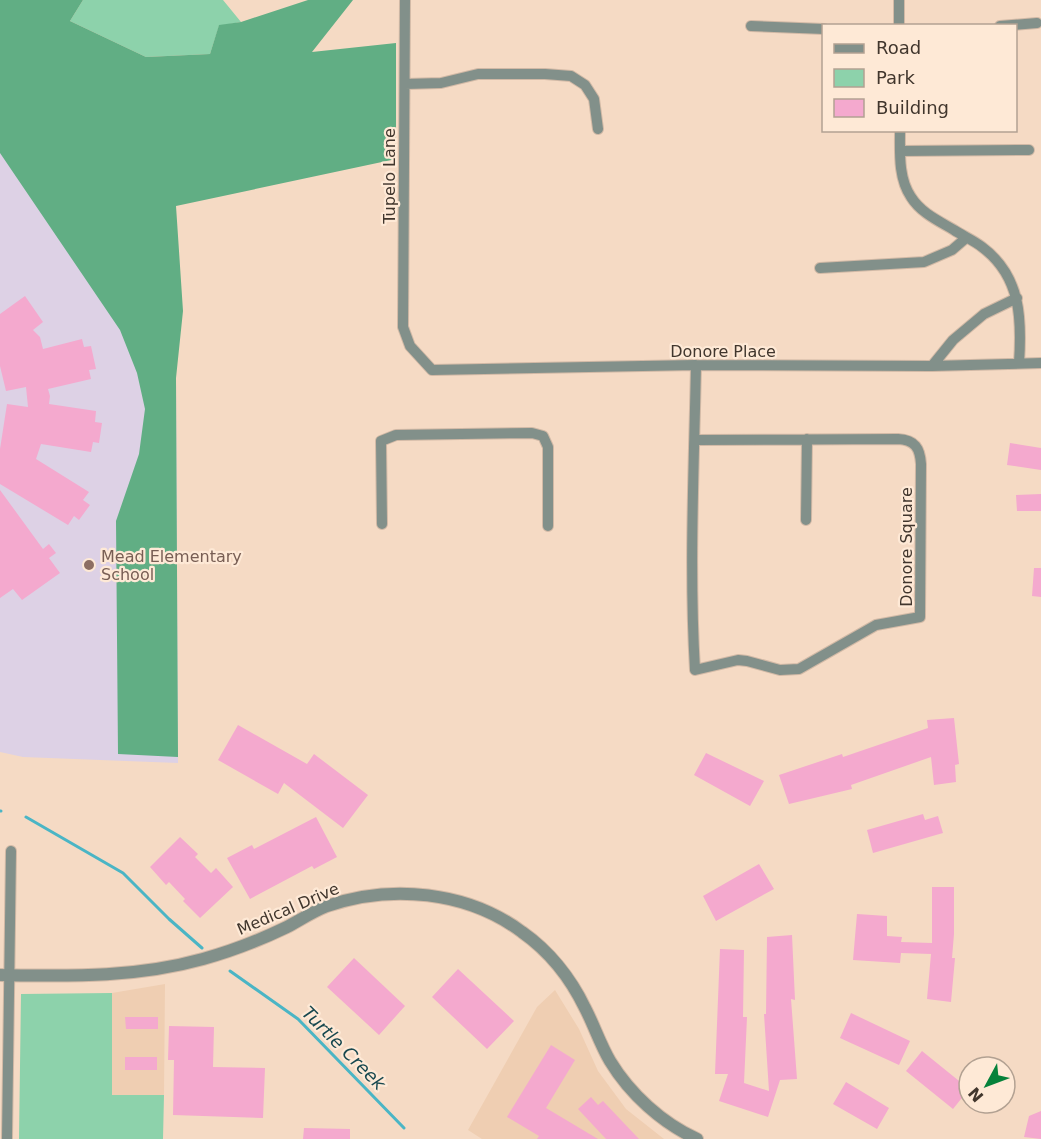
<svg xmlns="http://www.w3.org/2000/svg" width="1041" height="1139" viewBox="0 0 1041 1139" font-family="'DejaVu Sans',sans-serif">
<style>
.built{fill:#efceb2}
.education{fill:#ddd1e5}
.green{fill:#8dd2ab}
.forest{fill:#61ae84}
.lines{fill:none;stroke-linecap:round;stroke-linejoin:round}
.stream{stroke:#4ab5c5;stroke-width:3}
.building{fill:#f4a9ce}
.minor-casing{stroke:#d1b9a6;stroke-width:12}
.tertiary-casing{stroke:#d1b9a6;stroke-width:14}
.minor{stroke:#82908a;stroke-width:10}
.tertiary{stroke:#82908a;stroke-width:12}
.education-dot{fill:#8d6e63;stroke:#fee9d6;stroke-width:2}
.labels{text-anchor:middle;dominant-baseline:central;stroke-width:4.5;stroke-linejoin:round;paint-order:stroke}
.street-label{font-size:16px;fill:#41362d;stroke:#fee9d6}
.education-label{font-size:16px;fill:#785e54;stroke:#fee9d6;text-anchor:start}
.water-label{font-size:18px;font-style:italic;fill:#18484f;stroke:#fee9d6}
</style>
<rect width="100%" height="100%" fill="#f5dac4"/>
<path class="built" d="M165,984L164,1095H112V993Z
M555,990L579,1029L598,1071L626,1109L664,1139H482L468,1130L537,1007Z"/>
<path class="education" d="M0,128L176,378L178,763L23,757L0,752Z"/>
<path class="green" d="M83,0H223L241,22L219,26L210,54L146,57L70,21Z
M112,993V1095H164L163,1139H19L21,994Z"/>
<path class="forest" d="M0,0H83L70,21L146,57L210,54L219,25L241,22L308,0H353L312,52L396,43V159L176,206L183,311L176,378L178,757L118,754L116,521L139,454L145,409L137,373L120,330L0,153Z"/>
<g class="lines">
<path class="stream" d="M0,811H1
M26,817L123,873L169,919L202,948
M230,971L298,1019L404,1128"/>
</g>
<path class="building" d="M25,296L43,322L33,330L40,337L43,349L82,339L84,347L91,346L96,369L89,370L91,379L48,389L50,396L49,404L96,411L95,422L102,423L99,443L93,442L91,452L41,444L36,459L89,492L83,500L90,505L79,520L74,516L68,525L0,484V449L7,404L28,407L26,387L6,391L0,366V314Z
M1010,443L1041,448V470L1007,465Z
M0,490L43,549L49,544L56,553L49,558L60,573L22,600L13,589L0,598Z
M1041,494V511H1017L1016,495Z
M1034,568H1041V597L1032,596Z
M954,718L959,764L955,765L956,782L934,785L931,757L851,785L852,789L789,804L779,775L842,754L843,757L928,728L927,720Z
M238,725L307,764L314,754L368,795L343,828L284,783L278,794L218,760Z
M706,753L764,781L750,806L694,775Z
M923,814L925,820L938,816L943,833L873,853L867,830Z
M316,817L337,857L314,869L312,866L250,899L227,858L252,845L254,849Z
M180,837L198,854L195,857L211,873L216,868L233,887L200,918L183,901L185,899L169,882L166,885L150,867Z
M759,864L774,889L716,921L703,896Z
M932,887H954V934L952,958H955L951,1002L927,999L931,954L901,953L900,963L853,960L857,914L887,916V936L902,937L901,942L932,943Z
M792,935L795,1000L791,999L797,1079L780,1080L768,1117L719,1101L728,1074H715L720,949L744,950L743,1017H747L744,1083L769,1091L764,1014H766L767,937Z
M354,958L405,1006L379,1035L327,987Z
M458,969L514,1021L487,1049L432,997Z
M851,1013L910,1041L899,1065L840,1038Z
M125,1017H158V1029H126Z
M169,1026L214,1027L213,1067L265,1068L263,1118L173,1115L174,1060H168Z
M551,1045L575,1060L546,1108L598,1139H537L539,1136L507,1117Z
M922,1051L969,1089L953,1109L906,1071Z
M125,1057H157V1070H125Z
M846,1082L889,1108L877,1129L833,1104Z
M591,1097L598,1105L603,1101L639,1139H606L578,1109Z
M1041,1111V1139L1024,1137L1029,1116Z
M304,1128L350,1129V1139H303Z"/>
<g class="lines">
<g class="minor-casing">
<path id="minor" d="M405,0L403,327L410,346L432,370L696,365L932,366L1041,363
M899,0V26
M751,26L824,29
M1000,26L1037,23
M405,84L441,83L478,74H545L571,76L585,85L594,99L598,129
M900,130C900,152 898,178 911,197C921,213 939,221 954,230C963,236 973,240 982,247C1021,276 1022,319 1019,363
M900,151L1029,150
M820,268L924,262L952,250L966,238
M932,366L953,340L984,314L1017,298
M695,440L898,439C915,440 920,448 921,464L920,617L876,625L799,669L780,670L747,661L738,660L695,670C689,569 694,467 696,365
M806,520L807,439
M382,524L381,441L396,435L532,433L543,436L548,447V526
M7,1139L11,851"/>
</g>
<g class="tertiary-casing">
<path id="tertiary" d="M0,975C69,976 135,978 203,959C232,951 260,940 287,927C300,920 314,911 327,906C391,884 467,891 522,932C549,951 571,979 585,1008C594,1025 600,1044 610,1061C630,1094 662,1123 697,1139"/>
</g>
<use href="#minor" class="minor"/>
<use href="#tertiary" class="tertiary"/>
</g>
<circle class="education-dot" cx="89" cy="565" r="6"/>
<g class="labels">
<g class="street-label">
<text transform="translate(389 176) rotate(-90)">Tupelo Lane</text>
<text x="723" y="351">Donore Place</text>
<text transform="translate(906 547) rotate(-90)">Donore Square</text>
<text transform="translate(288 909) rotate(-23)">Medical Drive</text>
</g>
<g class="education-label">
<text x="101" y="556">Mead Elementary<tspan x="101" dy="18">School</tspan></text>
</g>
<g class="water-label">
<text transform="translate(344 1048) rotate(45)">Turtle Creek</text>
</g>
</g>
<rect x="822" y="24" width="195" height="108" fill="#fee9d6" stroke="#b2a192" stroke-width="1.5"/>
<rect x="834" y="44" width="30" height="9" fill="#82908a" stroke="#b2a192" stroke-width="1.5"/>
<text x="876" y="54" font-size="18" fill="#41362d">Road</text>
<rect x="834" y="69" width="30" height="18" fill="#8dd2ab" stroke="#b2a192" stroke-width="1.5"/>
<text x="876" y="84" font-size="18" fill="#41362d">Park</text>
<rect x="834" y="99" width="30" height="18" fill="#f4a9ce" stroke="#b2a192" stroke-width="1.5"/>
<text x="876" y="114" font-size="18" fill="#41362d">Building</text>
<g transform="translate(987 1085) rotate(229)"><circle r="28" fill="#fee9d6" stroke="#b2a192" stroke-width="1.5"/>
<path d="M0-4.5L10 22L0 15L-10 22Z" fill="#06823b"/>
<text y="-9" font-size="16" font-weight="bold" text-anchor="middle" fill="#41362d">N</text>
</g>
</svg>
